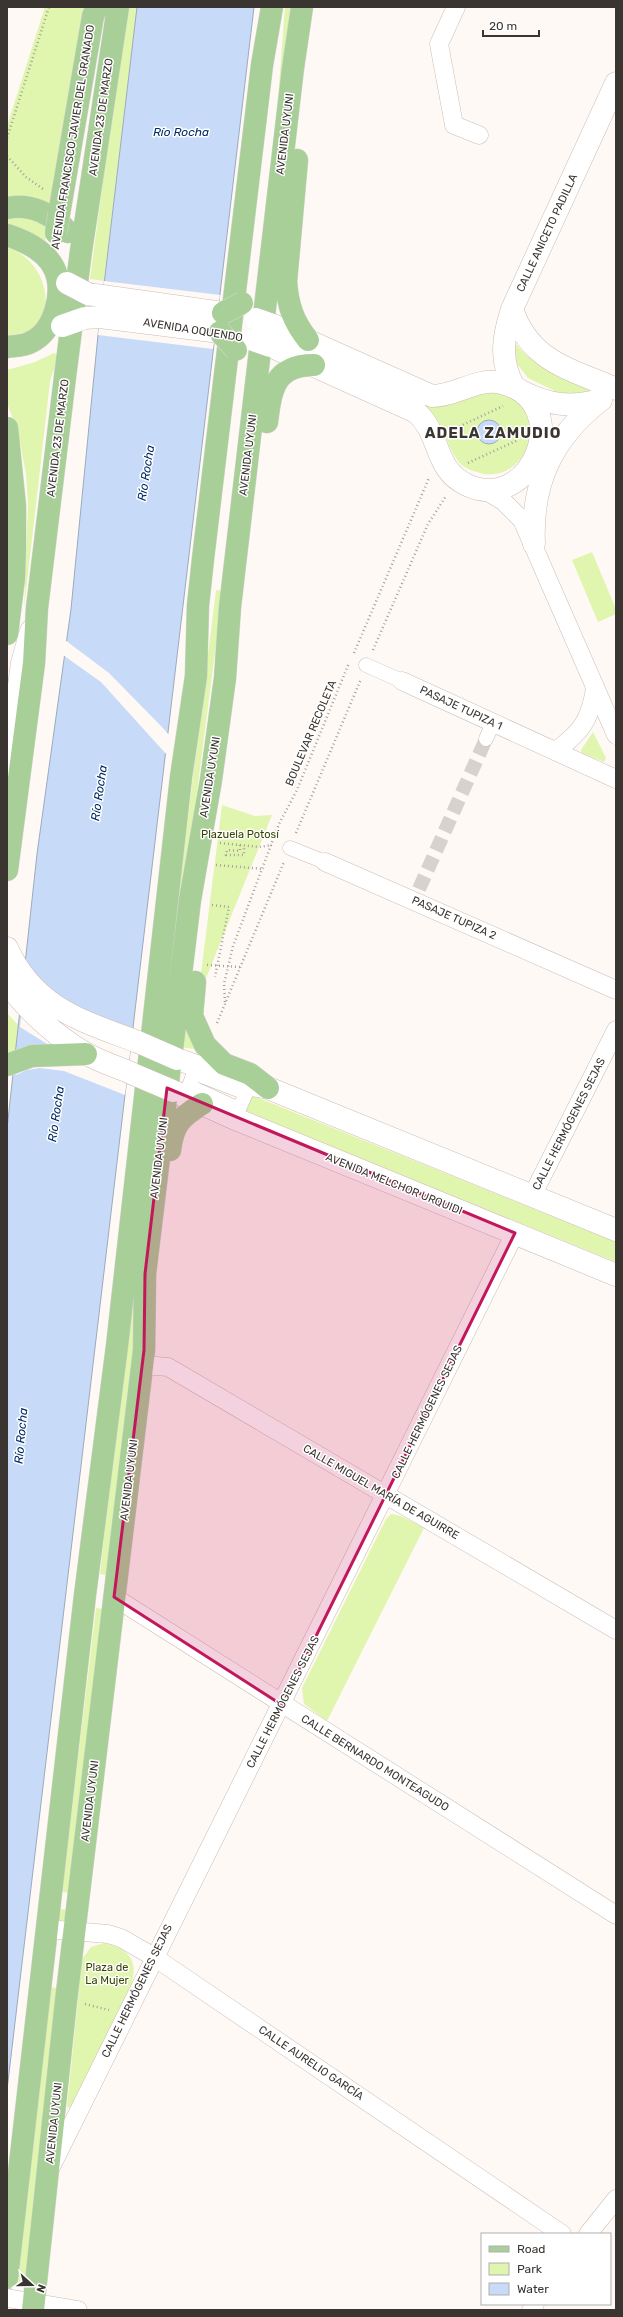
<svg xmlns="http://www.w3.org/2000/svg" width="623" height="2317" viewBox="0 0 623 2317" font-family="Rubik,sans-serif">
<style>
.green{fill:#e0f5ae}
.water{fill:#c7dbf9;stroke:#9da9bd}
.pier{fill:#fff9f5}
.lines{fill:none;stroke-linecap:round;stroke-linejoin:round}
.pedestrian-tunnel{stroke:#d8d2ce;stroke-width:14;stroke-dasharray:14 7;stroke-linecap:butt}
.pedestrian-casing{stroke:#ccbdb5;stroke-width:15}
.minor-casing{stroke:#ccbdb5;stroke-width:19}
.secondary-casing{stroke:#ccbdb5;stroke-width:23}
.primary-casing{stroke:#d8d7d6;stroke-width:23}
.path{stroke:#a6a09c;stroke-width:2.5;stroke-dasharray:1 3;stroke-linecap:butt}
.pedestrian{stroke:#fff;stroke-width:14}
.minor{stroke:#fff;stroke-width:18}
.secondary{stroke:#fff;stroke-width:22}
.primary{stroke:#a9cf98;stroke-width:22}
.secondary-bridge-casing{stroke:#ccbdb5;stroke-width:23;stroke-linecap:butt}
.primary-bridge-casing{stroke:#d8d7d6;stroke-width:23;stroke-linecap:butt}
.secondary-bridge{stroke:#fff;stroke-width:22}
.primary-bridge{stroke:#a9cf98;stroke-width:22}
.marked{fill:#c2185b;fill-opacity:0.2;stroke:#c2185b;stroke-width:3;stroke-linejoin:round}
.labels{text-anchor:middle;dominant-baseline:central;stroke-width:3;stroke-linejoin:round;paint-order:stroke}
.street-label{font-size:11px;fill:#3b3531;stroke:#fff}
.park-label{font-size:11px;fill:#364400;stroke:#fff}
.water-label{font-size:12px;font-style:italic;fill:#002b69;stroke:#fff}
.district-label{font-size:15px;font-weight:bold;letter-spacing:1px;fill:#3b3531;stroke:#fff}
</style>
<rect width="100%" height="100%" fill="#fff9f5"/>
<path class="green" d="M45,7H87L51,208L7,199V126Z
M126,7H137L104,281L90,279Z
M285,7H293L273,166L284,19Z
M21,214L48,224L45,244L7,225V217Z
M7,247C55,263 62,337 7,335Z
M515,343C534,367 561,376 589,388L590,391L577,395L559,393L528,378L514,360Z
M54,353L58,355C57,365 52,372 50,382L24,609L28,505L26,474L18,432L7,403V370L35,362Z
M493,391C500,394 510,396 516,400C552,424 520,487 477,472C472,471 467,469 463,466C450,455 447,435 438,421C434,415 427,409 422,403Z
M592,552L616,609V614L598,622L572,560Z
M216,590L223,591L194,815L161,1037Z
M593,732L606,758L604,762L582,753L581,750Z
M222,805L255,816L272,815L198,998Z
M7,1013L20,1027L17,1051L7,1056Z
M182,1020L196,1049L178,1047Z
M246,1093L616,1242V1262L239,1109Z
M151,1110L134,1359L109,1576L100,1574Z
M391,1514L401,1516L424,1528L327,1721L304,1704L302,1688L386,1519Z
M96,1608L104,1609L71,1893L62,1892Z
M60,1909L69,1910L67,1927H58Z
M104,1943C129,1949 139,1960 131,1985L72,2108L67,2107L82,1959L91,1947Z
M49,1987L57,1988L26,2284L18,2283Z"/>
<path class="water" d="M137,7H254L7,2090V1129L37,854L71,609L98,335Z
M477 432a12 12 0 1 1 24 0a12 12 0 1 1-24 0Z"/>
<path class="pier" d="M104,281L220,295L213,349L98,335Z
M65,640L109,673L161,726L170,736L167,755L101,682L63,655Z
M47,987L77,1008L133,1029L125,1095L64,1071L40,1068L27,1070L14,1076L52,1047L20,1027L24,989Z"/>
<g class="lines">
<path class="pedestrian-tunnel" d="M419,889L486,739"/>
<g class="pedestrian-casing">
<path id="pedestrian" d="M366,665L402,681
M486,739L493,723
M290,848L325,862
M194,1073L246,1093L239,1109L189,1086Z"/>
</g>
<g class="minor-casing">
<path id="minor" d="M456,7L439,44L454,125L479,135
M483,489L503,501L522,520L616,735
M402,681L616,779
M555,751C581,733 590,720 595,689
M325,862L616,990
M532,1196L616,1030
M143,1365L168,1367L616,1630
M114,1597L616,1915
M46,1929L108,1934L121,1938L154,1957L562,2234
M51,2167L515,1233
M588,2234L616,2199
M7,2298L78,2310
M531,2310L535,2304"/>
</g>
<g class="secondary-casing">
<path id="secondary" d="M88,294L223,313
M512,309C530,362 569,368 616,389
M85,318L100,317L220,332
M270,346L416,412C442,435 433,469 467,485C532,515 577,402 502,383C476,377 457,396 432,396L273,325
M514,387C499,360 503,337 512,309L616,83
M523,392C549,405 571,408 599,400
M534,544C531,482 553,437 601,400
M7,775L22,663L31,631
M7,948C34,1008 82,1021 138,1042
M7,983C29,1012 54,1035 85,1053C100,1062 118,1067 133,1074
M177,1059L247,1084L268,1088L616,1230
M173,1091L233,1118L616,1275"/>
</g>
<g class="primary-casing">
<path id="primary" d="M297,160L286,282C288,306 293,321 308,340
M7,208C30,203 53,214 68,232
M59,214L93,16L97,7
M7,235C25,241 45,250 54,268C65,291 55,331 31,342C25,346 14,346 7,347
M267,422C271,390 274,365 314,365
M7,428L15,506V545L14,578L7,634
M7,870L34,663L37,608L65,377L81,251L118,7
M195,982L192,1016L205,1045L224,1064L250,1074L268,1088
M7,1065L32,1056L86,1054
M170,1150C173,1125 180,1117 202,1104
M7,2278L85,1595L117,1346L181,777L196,676L198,605L203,559L262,65L272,7
M33,2310L66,2001L144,1350L145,1274L190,900L211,780L225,678L230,607L293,68L302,7"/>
</g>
<path class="path" d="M7,138L49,7
M7,156L26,177L43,189
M452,430L503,406
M468,463L518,440
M373,650L428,524L446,496
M354,653L429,478
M296,833L361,679
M220,843L259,847L272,845
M240,845V851L227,850L226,855H244V848
M216,865L264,869
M212,905L229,907L215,977
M207,965L240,967
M225,1002L224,984L233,946L279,824L297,790L349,663
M217,1023L284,862
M85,2004L109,2010"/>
<use href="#pedestrian" class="pedestrian"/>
<use href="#minor" class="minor"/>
<use href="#secondary" class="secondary"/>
<use href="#primary" class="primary"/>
<g class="secondary-bridge-casing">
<path id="secondary-bridge" d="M67,283L88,294
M256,319L273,325
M62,326L85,318
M253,340L270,346
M138,1042L177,1059
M133,1074L173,1091"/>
</g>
<g class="primary-bridge-casing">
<path id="primary-bridge" d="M56,233L59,214
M223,313L242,303
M220,332L236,350"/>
</g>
<use href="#secondary-bridge" class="secondary-bridge"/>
<use href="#primary-bridge" class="primary-bridge"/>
</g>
<path class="marked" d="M167,1088L515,1233L282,1705L114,1597L144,1350L145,1274Z"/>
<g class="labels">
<g class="street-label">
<text transform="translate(101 117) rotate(-82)">AVENIDA 23 DE MARZO</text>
<text transform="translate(285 134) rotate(-83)">AVENIDA UYUNI</text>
<text transform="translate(73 137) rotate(-81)">AVENIDA FRANCISCO JAVIER DEL GRANADO</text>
<text transform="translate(547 233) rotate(-65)">CALLE ANICETO PADILLA</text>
<text transform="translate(193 330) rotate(9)">AVENIDA OQUENDO</text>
<text transform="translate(58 438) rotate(-83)">AVENIDA 23 DE MARZO</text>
<text transform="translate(248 455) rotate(-83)">AVENIDA UYUNI</text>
<text transform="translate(461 708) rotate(25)">PASAJE TUPIZA 1</text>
<text transform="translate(311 733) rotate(-67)">BOULEVAR RECOLETA</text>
<text transform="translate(210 777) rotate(-81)">AVENIDA UYUNI</text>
<text transform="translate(454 918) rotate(24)">PASAJE TUPIZA 2</text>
<text transform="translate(569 1124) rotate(-63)">CALLE HERMÓGENES SEJAS</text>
<text transform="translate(159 1158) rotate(-83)">AVENIDA UYUNI</text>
<text transform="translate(394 1184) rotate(22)">AVENIDA MELCHOR URQUIDI</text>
<text transform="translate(427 1412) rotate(-64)">CALLE HERMÓGENES SEJAS</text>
<text transform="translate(129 1480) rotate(-83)">AVENIDA UYUNI</text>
<text transform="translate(381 1492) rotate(30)">CALLE MIGUEL MARÍA DE AGUIRRE</text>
<text transform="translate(283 1702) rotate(-63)">CALLE HERMÓGENES SEJAS</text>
<text transform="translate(375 1763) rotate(32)">CALLE BERNARDO MONTEAGUDO</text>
<text transform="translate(90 1801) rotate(-83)">AVENIDA UYUNI</text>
<text transform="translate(137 1991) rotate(-64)">CALLE HERMÓGENES SEJAS</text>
<text transform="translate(311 2063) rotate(34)">CALLE AURELIO GARCÍA</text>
<text transform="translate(54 2123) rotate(-84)">AVENIDA UYUNI</text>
</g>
<g class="park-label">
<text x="240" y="834">Plazuela Potosí</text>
<text x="107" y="1967">Plaza de<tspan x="107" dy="13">La Mujer</tspan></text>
</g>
<g class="water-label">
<text x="181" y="132">Río Rocha</text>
<text transform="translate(146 473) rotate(-81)">Río Rocha</text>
<text transform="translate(99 793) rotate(-82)">Río Rocha</text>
<text transform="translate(56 1114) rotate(-82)">Río Rocha</text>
<text transform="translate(21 1436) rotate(-85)">Río Rocha</text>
</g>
<g class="district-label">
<text x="493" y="433">ADELA ZAMUDIO</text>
</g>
</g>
<rect width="623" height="2317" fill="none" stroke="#3b3531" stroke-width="16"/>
<rect x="481" y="2233" width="130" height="72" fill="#ffffff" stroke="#b1aead"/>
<rect x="489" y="2246" width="20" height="6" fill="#a9cf98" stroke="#b1aead"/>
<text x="517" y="2253" font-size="12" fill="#3b3531">Road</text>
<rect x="489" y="2263" width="20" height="12" fill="#e0f5ae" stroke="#b1aead"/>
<text x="517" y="2273" font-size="12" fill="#3b3531">Park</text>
<rect x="489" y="2283" width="20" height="12" fill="#c7dbf9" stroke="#b1aead"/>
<text x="517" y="2293" font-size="12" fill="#3b3531">Water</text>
<g transform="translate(32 2285) rotate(111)" stroke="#ffffff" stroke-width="3" paint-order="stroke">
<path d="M0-3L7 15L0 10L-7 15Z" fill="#3b3531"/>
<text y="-6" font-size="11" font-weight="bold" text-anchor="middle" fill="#3b3531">N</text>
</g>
<path d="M483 30v6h56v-6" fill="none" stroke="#3b3531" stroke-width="2"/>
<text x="489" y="30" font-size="12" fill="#3b3531" stroke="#ffffff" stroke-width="3" paint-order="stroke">20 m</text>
</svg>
